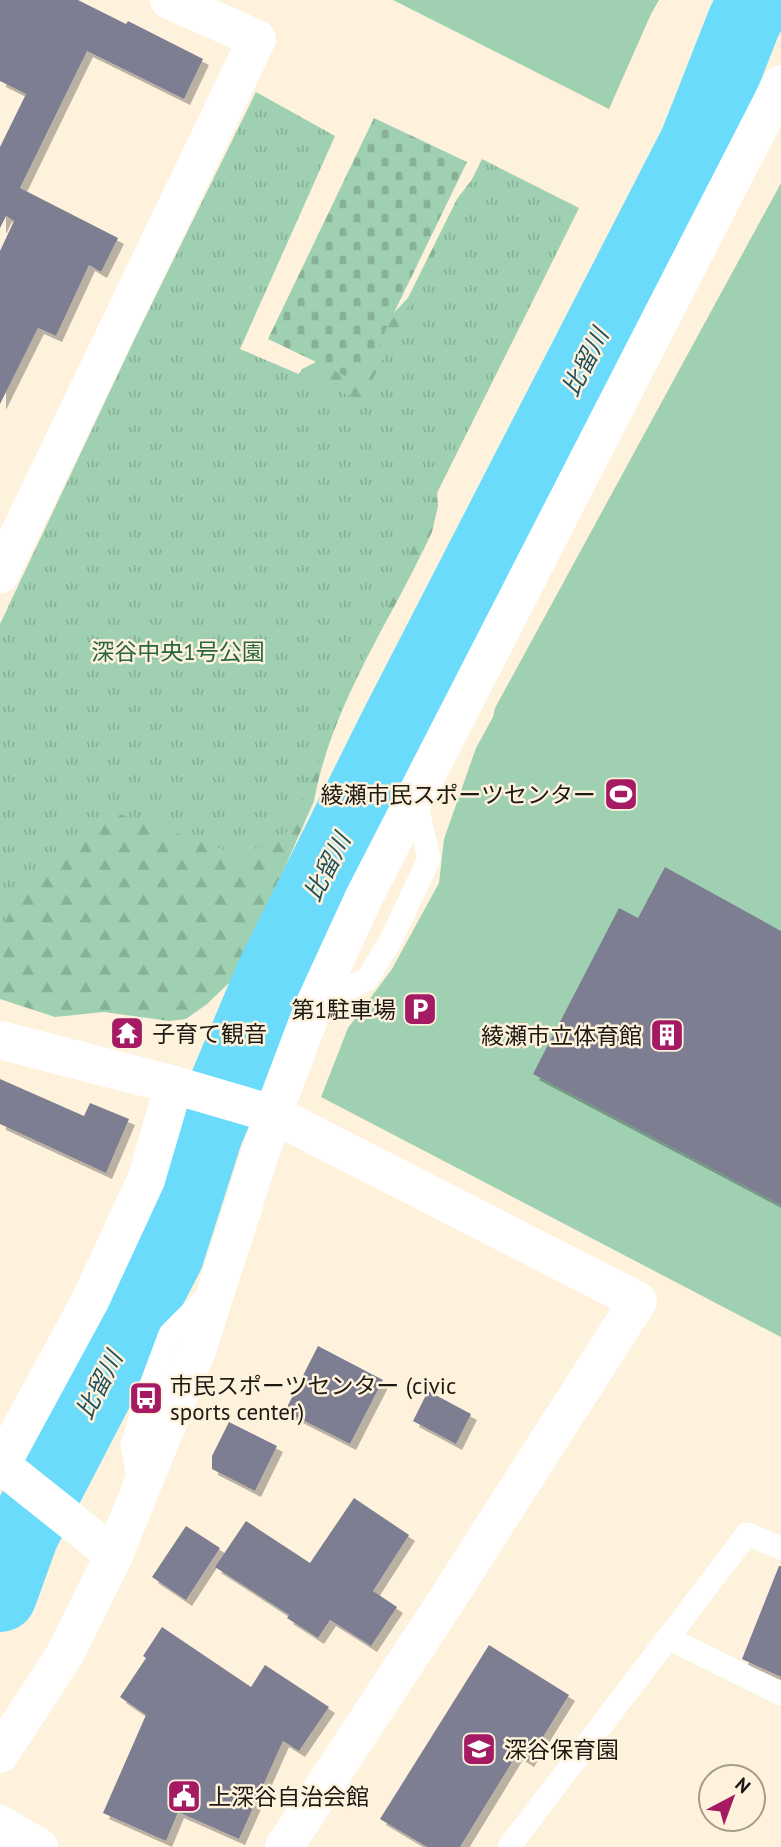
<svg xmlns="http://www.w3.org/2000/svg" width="781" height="1847" viewBox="0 0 781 1847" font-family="'PT Sans','Noto Sans JP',sans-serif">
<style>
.grass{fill:#9ed0b1}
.forest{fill:url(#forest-firs)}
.cemetery{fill:url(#cemetery-stones)}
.park{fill:url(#park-tufts)}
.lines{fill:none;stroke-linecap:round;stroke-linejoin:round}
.river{stroke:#6bdbfb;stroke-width:74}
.building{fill:#7e7e93;filter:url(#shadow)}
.service{stroke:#fff;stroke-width:23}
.minor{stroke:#fff;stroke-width:38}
.tertiary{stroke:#fff;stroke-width:38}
.labels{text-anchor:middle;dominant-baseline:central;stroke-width:5;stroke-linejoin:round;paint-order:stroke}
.park-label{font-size:23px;fill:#276544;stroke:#fef2dd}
.poi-label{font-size:23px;fill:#1e1a13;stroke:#fef2dd;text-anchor:start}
.water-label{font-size:24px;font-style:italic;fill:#1e4f5c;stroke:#fef2dd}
</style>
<defs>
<pattern id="forest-firs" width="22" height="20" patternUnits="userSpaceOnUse" patternTransform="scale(1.75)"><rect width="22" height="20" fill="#9ed0b1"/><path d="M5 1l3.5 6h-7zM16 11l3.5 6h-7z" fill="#88b297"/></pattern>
<pattern id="cemetery-stones" width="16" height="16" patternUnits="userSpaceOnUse" patternTransform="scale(1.75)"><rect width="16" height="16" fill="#9ed0b1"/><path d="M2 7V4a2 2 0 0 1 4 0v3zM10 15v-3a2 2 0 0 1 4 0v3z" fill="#88b297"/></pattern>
<pattern id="park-tufts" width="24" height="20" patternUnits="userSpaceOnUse" patternTransform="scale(1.75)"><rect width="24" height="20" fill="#9ed0b1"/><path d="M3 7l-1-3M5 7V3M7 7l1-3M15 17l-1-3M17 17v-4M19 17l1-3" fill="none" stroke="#88b297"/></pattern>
<filter id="shadow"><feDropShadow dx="6" dy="6" stdDeviation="0" flood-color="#0004"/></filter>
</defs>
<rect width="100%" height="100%" fill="#fef2dd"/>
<path class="grass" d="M393,0H659L651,14L609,109Z
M781,183V1337L321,1097L348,1028L392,969L439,883L444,839L476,748L493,717L495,708Z"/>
<path class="forest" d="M470,182L436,473L438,506L432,532C391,621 332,703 314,801L245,958L230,982L207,1004L186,1019L169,1021L104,1012L55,1017L0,999V751L289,391L302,369L316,362L337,358L363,345L408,298L457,199Z"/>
<path class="cemetery" d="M374,118L467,162L360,383L268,339Z"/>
<path class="park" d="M256,92L335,136L240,349L362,401L482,159L579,208L433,501L288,831L243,856L107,810L19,889L0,935V624L136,336Z"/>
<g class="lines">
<path class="river" d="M0,1595L22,1534L167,1255L206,1133L273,974L396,727L696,144L744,22L755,0"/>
</g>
<path class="building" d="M0,0H78L126,24L128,21L203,59L184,99L87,51L20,188L118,238L101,272L89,265L56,336L38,328L0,404V251L14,221L6,216L0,228V147L26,94L0,81Z
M665,867L781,931V1205L533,1074L619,908L638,918Z
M0,1079L84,1116L90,1103L129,1119L106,1173L0,1124Z
M318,1346L383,1380L350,1444L285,1411Z
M428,1391L471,1414L456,1444L413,1421Z
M229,1422L277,1446L255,1491L212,1469V1456Z
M354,1498L409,1535L373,1591L397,1607L371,1646L330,1620L318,1638L287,1618L289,1615L215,1567L246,1521L310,1563Z
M186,1526L220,1548L186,1600L152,1577Z
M779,1566H781V1677L742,1659Z
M162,1627L251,1687L265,1665L329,1707L299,1751L283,1741L239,1839L178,1812L166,1841L103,1813L146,1715L120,1697L146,1658L143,1656Z
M489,1645L569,1695L528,1761L517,1754L460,1847H427L380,1819Z"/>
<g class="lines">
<path class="service" d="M313,1008L367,979L391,940L429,859L415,797
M140,1487L132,1446L146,1398L170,1334L208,1296
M668,1638L781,1694
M509,1847L747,1534L781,1548"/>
<path class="minor" d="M0,574L257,39L169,0
M0,1040L174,1085L273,1114L638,1301L437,1615L284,1847
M114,1555L1,1465L90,1301L146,1180L174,1085
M0,1824L39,1847"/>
<path class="tertiary" d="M0,1754L65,1654L114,1555L197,1350L273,1114L313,1008L364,897L781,84"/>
</g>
<defs>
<g id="stadium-square" transform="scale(1.75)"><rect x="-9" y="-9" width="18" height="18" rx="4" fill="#a51b63" stroke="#fef2dd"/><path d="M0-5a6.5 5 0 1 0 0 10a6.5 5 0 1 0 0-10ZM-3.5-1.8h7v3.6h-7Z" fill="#fff"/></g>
<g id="parking-square" transform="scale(1.75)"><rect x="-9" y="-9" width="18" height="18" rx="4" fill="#a51b63" stroke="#fef2dd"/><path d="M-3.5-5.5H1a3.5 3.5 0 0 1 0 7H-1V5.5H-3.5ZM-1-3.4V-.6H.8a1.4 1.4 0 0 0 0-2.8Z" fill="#fff"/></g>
<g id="temple-square" transform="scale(1.75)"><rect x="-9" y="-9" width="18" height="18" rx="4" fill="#a51b63" stroke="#fef2dd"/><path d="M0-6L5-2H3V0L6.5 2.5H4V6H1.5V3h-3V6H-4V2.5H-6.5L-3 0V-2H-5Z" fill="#fff"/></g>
<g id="building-square" transform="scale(1.75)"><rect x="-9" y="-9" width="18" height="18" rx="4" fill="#a51b63" stroke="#fef2dd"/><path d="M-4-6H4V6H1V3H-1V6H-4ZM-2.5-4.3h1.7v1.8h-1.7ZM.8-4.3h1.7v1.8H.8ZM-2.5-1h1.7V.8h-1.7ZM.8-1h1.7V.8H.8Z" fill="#fff"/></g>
<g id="bus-square" transform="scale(1.75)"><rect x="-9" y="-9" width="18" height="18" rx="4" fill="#a51b63" stroke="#fef2dd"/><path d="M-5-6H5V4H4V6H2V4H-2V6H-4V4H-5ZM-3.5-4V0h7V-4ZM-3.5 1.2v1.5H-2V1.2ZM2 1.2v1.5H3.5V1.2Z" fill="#fff"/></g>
<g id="school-square" transform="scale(1.75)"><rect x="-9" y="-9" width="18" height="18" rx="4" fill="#a51b63" stroke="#fef2dd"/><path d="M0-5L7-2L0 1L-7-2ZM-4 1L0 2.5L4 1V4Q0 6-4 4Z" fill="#fff"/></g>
<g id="civic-square" transform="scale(1.75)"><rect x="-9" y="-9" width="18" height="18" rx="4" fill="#a51b63" stroke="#fef2dd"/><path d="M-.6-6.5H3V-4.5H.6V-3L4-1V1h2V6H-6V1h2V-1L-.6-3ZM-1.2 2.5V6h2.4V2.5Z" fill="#fff"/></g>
</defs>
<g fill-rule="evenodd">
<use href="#stadium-square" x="621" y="794"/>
<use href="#parking-square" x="420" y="1009"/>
<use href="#temple-square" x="127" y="1033"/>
<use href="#building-square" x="667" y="1035"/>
<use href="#bus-square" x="146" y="1398"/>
<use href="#school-square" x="479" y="1749"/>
<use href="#civic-square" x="184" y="1796"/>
</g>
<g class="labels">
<g class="park-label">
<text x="178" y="651">深谷中央1号公園</text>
</g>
<g class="poi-label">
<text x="596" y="794" text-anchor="end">綾瀬市民スポーツセンター</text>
<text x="396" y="1009" text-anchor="end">第1駐車場</text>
<text x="152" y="1033">子育て観音</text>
<text x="642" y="1035" text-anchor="end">綾瀬市立体育館</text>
<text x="170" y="1385">市民スポーツセンター (civic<tspan x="170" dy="26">sports center)</tspan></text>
<text x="504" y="1749">深谷保育園</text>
<text x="208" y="1796">上深谷自治会館</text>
</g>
<g class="water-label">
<text transform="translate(585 362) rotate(-63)">比留川</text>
<text transform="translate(327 867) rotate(-63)">比留川</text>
<text transform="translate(99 1385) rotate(-63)">比留川</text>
</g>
</g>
<g transform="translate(732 1798) rotate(41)"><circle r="33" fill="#fef2dd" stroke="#a49c8c" stroke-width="2"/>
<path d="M0-5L12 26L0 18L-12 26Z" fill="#a51b63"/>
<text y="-10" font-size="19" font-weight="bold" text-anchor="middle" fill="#1e1a13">N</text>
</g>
</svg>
